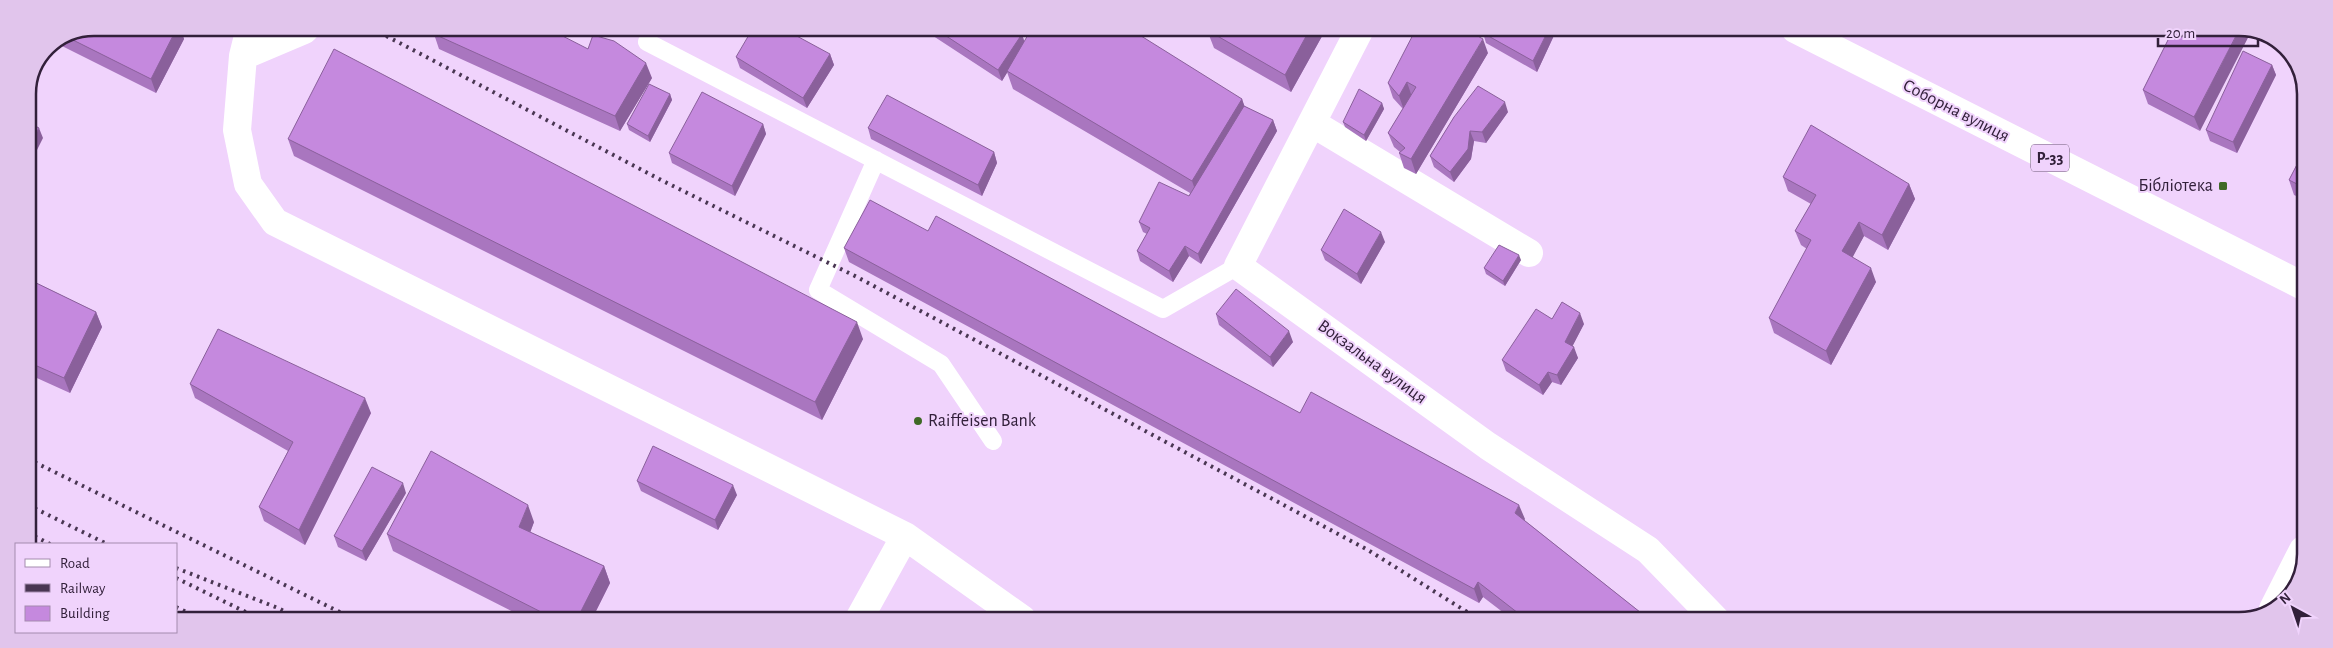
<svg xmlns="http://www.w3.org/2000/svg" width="2333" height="648" viewBox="0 0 2333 648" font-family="'Alegreya Sans',sans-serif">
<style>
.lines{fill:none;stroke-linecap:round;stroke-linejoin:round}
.lane{stroke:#fff;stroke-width:18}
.street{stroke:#fff;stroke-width:28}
.primary{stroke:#fff;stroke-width:28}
.rail{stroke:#493652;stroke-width:4;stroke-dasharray:2.5 5;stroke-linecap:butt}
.wall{fill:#a976bf}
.shaded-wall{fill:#8a609b}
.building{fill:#c589de;stroke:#8a609b}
.poi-dot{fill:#3f6926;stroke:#f0d3fc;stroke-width:2}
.labels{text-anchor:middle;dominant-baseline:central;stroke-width:4;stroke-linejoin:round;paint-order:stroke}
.shield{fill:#f0d3fc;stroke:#6b5674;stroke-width:1}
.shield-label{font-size:16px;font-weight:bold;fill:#32203a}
.street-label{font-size:18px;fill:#32203a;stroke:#f0d3fc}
.poi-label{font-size:18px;fill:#32203a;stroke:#f0d3fc;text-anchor:end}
.rim{fill:none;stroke:#32203a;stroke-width:2.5}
</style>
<rect width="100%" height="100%" fill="#f0d3fc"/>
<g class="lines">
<path class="lane" d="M647,42L1163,309L1238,266
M876,160L818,290L941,364L993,441"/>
<path class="street" d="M250,28L243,56L237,130L248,184L275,222L905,536L1022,619
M1360,29L1238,266L1488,446L1648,550L1716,620
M243,56L304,30L306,28
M1312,123L1529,253
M2273,609L2303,550
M859,619L905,536"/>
<path class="primary" d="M1795,29L2305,287"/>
<path class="rail" d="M373,29L663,181L857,277L1368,550L1480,620
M28,459L354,619
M28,505L107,544
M28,533L50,544
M176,568L278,608L299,619
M176,578L258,618
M176,607L199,618"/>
</g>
<path class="wall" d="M94,28H180L184,39L156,93L56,43Z
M921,28H1012L1022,34L1024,41L1242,99L1244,106L1273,120L1277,131L1201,264L1189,256L1173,282L1140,261L1137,251L1147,234L1143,232L1139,222L1189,196L1190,193L1013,89L1007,72L1002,81Z
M1208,29H1326L1291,92L1214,48L1207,30Z
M1484,29H1557L1537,72L1486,43L1483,33Z
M2173,30L2200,131L2148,104L2143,90Z
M434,34L588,49L652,78L620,131L439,49Z
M1488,53L1416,174L1404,168L1399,153L1400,152L1394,147L1388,133L1403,109L1393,98L1388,83Z
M830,54L834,65L807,108L740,68L736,57Z
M2272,65L2276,75L2237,153L2210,141L2206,130Z
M670,94L672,100L650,142L629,130L627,124Z
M1382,103L1384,109L1366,141L1345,127L1343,122Z
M1508,112L1486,143L1474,141L1471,159L1454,182L1434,167L1430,156L1454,117Z
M763,124L766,134L735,196L672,163L669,153Z
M868,128L994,152L997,163L982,196L871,139Z
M288,139L863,339L822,420L294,156Z
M2305,149V200L2294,195L2289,180Z
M1783,177L1909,184L1915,199L1888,250L1864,236L1852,257L1876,282L1831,365L1774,333L1769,318L1807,249L1801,245L1795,231L1811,204L1788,191Z
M928,231L1300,413L1525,519L1524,520L1650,620H1513L1483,597L1479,603L849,262L844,248Z
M1385,242L1361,284L1325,260L1321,250Z
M1521,260L1505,286L1486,274L1484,268Z
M28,279L96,312L102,327L70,393L28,374Z
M1216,314L1293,342L1273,367L1219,325Z
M1552,319L1584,324L1572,346L1578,358L1561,385L1552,382L1543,395L1506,371L1502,360Z
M190,384L371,413L305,545L264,521L259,507L288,451L195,398Z
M637,481L737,495L718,530L641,491Z
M406,493L366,561L338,547L334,536Z
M534,522L530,532L604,566L610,583L592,619H527L393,551L387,534Z"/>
<path class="shaded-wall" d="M177,28H180L184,39L156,93L151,79Z
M1310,29H1326L1291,92L1285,75Z
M1549,29H1557L1537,72L1533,61Z
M2239,30H2252L2200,131L2194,117Z
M1022,34L1025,44L1002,81L998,70Z
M1483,39L1488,53L1416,174L1411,159Z
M830,54L834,65L807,108L803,98Z
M646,63L652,78L620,131L615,116Z
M2272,65L2276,75L2237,153L2233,142Z
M1407,82L1412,97L1404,110L1399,96Z
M670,94L672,100L650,142L648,136Z
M1242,99L1248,116L1198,198L1192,181Z
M1505,102L1508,112L1486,143L1482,132Z
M1382,103L1384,109L1366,141L1364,135Z
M1273,120L1277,131L1201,264L1198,254Z
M763,124L766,134L735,196L732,186Z
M39,128L43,138L28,168V150Z
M1470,131L1474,141L1471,159L1454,182L1450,172Z
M994,152L997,163L982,196L978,185Z
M1909,184L1915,199L1888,250L1882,235Z
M1859,222L1864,236L1848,266L1842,251Z
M1381,232L1385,242L1361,284L1357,274Z
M1185,246L1189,256L1173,282L1169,271Z
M1519,255L1521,260L1505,286L1503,281Z
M1871,268L1876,282L1831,365L1826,351Z
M96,312L102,327L70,393L64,378Z
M1580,313L1584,324L1569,353L1565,342Z
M857,322L863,339L822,420L815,402Z
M1289,331L1293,342L1273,367L1270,357Z
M1574,347L1578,358L1561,385L1557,375Z
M1548,372L1552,382L1543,395L1539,385Z
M365,398L371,413L305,545L299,530Z
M403,483L406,493L366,561L362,551Z
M733,485L737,495L718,530L715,520Z
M528,505L534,522L526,544L519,527Z
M1519,505L1525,519L1520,527L1515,513Z
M604,566L610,583L592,619H577Z
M1478,582L1483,597L1479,603L1474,589Z"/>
<path class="building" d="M94,28H177L151,79L69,38Z
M438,28H547L588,49L593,35L614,41L646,63L615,116L434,34Z
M753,28H782L830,54L803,98L736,57Z
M934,28H1012L1022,34L998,70Z
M1032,28L1130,29L1242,99L1192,181L1007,71Z
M1208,29H1310L1285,75L1207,30Z
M1416,29H1465L1483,39L1411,159L1399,153L1405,148L1388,133L1416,87L1407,82L1399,96L1388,83Z
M1484,29H1549L1533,61L1483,33Z
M2173,30H2239L2194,117L2143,90Z
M334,49L857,322L815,402L288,139Z
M2243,51L2272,65L2233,142L2206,130Z
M649,84L670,94L648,136L627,124Z
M1478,86L1505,102L1482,132L1470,131L1468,149L1450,172L1430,156L1454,117Z
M1359,89L1382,103L1364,135L1343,122Z
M702,92L763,124L732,186L669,153Z
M887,95L994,152L978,185L868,128Z
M1244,106L1273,120L1198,254L1185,246L1169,271L1137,251L1150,228L1139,222L1159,182L1189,196Z
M28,122L39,128L28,150Z
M1811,125L1909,184L1882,235L1859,222L1842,251L1871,268L1826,351L1769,318L1811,240L1795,231L1816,195L1783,177Z
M2305,149V188L2289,180Z
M870,200L928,231L936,216L1300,413L1311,392L1519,505L1515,513L1650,620H1527L1478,582L1474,589L844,248Z
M1344,209L1381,232L1357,274L1321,250Z
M1499,245L1519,255L1503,281L1484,268Z
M28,279L96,312L64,378L28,362Z
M1236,289L1289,331L1270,357L1216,314Z
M1562,302L1580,313L1565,342L1574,347L1557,375L1548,372L1539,385L1502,360L1536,309L1552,319Z
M218,329L365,398L299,530L259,507L293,442L190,384Z
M653,446L733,485L715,520L637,481Z
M431,451L528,505L519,527L604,566L577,619H555L387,534Z
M372,467L403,483L362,551L334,536Z"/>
<g class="poi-dot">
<rect x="2218" y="181" width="10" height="10" rx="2.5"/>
<circle cx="918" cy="421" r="5"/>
</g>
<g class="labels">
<rect class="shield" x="2031" y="144.5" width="38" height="27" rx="4"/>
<g class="shield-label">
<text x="2050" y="158">Р-33</text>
</g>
<g class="street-label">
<text transform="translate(1956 111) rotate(27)">Соборна вулиця</text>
<text transform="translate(1372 362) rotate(36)">Вокзальна вулиця</text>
</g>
<g class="poi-label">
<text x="2213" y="186">Бібліотека</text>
<text x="928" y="421" text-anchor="start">Raiffeisen Bank</text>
</g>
</g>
<path d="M0 0H2333V648H0ZM94 36H2239A58 58 0 0 1 2297 94V554A58 58 0 0 1 2239 612H94A58 58 0 0 1 36 554V94A58 58 0 0 1 94 36Z" fill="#e1c5ec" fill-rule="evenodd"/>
<path class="rim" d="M94 36H2239A58 58 0 0 1 2297 94V554A58 58 0 0 1 2239 612H94A58 58 0 0 1 36 554V94A58 58 0 0 1 94 36Z"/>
<rect x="15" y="543" width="162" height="90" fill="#f0d3fc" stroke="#a48bae"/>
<rect x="25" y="559" width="25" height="8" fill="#ffffff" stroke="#a48bae"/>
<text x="60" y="568" font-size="15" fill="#32203a">Road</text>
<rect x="25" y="584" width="25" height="8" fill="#493652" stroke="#a48bae"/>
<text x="60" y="593" font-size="15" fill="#32203a">Railway</text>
<rect x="25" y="606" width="25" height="15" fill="#c589de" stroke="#a48bae"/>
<text x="60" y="618" font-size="15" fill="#32203a">Building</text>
<g transform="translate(2293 608) rotate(320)" stroke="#f0d3fc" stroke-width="4" paint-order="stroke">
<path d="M0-4L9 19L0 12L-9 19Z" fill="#32203a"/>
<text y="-8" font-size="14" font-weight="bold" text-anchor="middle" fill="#32203a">N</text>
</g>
<path d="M2158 38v8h100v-8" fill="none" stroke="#32203a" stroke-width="2.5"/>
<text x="2166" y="38" font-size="15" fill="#32203a" stroke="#f0d3fc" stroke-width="4" paint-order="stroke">20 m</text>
</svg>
